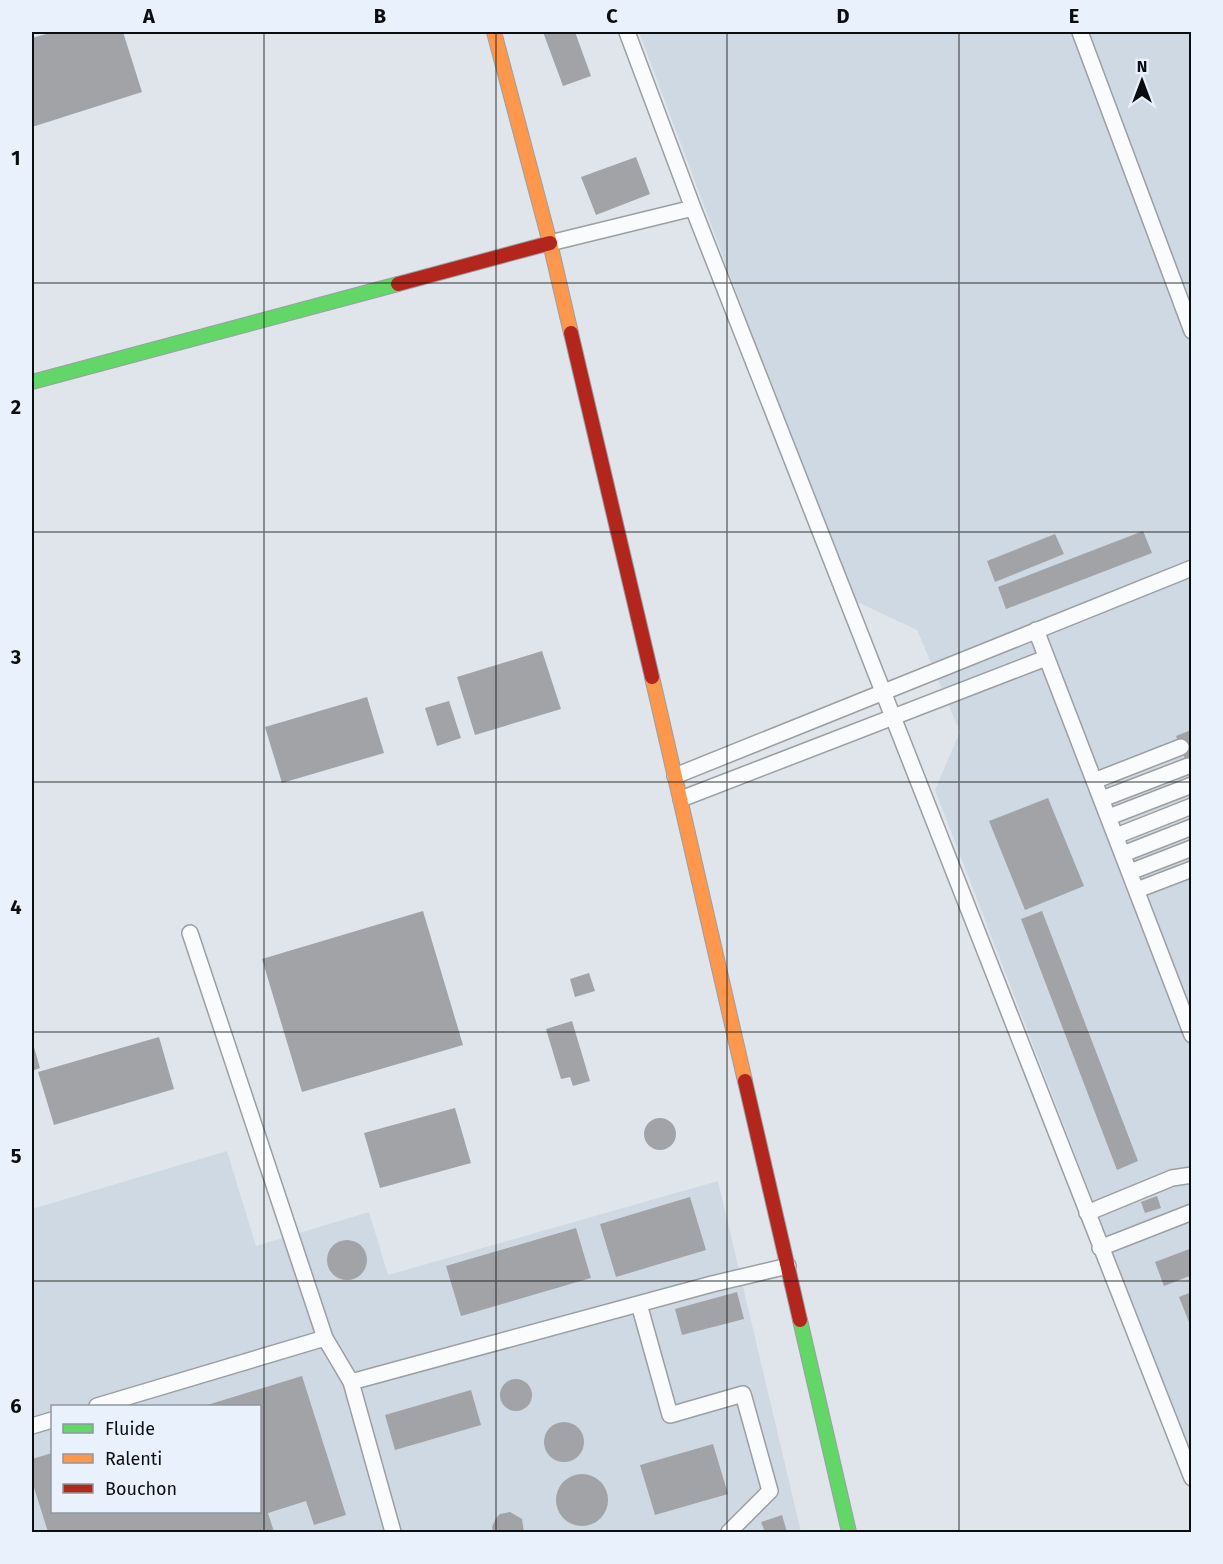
<svg xmlns="http://www.w3.org/2000/svg" width="1223" height="1564" viewBox="0 0 1223 1564" font-family="'Fira Sans',sans-serif">
<style>
.built{fill:#cfd9e3;fill-rule:evenodd}
.building{fill:#a1a3a7}
.lines{fill:none;stroke-linecap:round;stroke-linejoin:round}
.lane-casing{stroke:#9b9fa3;stroke-width:18}
.fast-casing{stroke:#9b9fa3;stroke-width:16}
.slow-casing{stroke:#9b9fa3;stroke-width:16}
.jam-casing{stroke:#9b9fa3;stroke-width:16}
.lane{stroke:#fafbfc;stroke-width:15}
.fast{stroke:#63d668;stroke-width:14}
.slow{stroke:#ff974d;stroke-width:14}
.jam{stroke:#b3261e;stroke-width:14}
.grid{fill:none;stroke:#0b0e11;stroke-width:1.5;stroke-opacity:0.55}
.neatline{fill:none;stroke:#0b0e11;stroke-width:2}
.grid-label{font-size:20px;text-anchor:middle;font-weight:bold;fill:#0b0e11}
</style>
<rect width="100%" height="100%" fill="#e0e5eb"/>
<path class="built" d="M639,32H1191V1456L935,790L960,732L917,630L851,599Z
M227,1151L256,1246L369,1212L388,1275L718,1181L801,1532H32V1209ZM52,1406H260V1512H52Z"/>
<path class="building" d="M53,32H123L142,92L32,127V38Z
M543,32H575L591,76L563,86Z
M636,157L650,194L596,215L581,177Z
M1143,531L1152,553L1006,609L998,587Z
M1055,534L1064,554L995,582L987,561Z
M542,651L561,709L475,735L457,677Z
M367,697L384,753L282,783L265,727Z
M449,701L461,738L437,746L425,708Z
M1191,730V774L1176,736Z
M1048,798L1084,886L1025,910L989,821Z
M423,911L463,1045L302,1092L262,959Z
M1042,911L1138,1161L1117,1170L1021,919Z
M589,973L595,991L575,997L570,979Z
M572,1021L590,1081L573,1086L570,1077L561,1079L546,1029Z
M159,1037L174,1089L54,1125L38,1072Z
M32,1040L40,1068L32,1071Z
M455,1108L471,1163L380,1188L364,1133Z
M644 1134a16 16 0 1 1 32 0a16 16 0 1 1-32 0Z
M1157,1196L1161,1208L1145,1213L1141,1202Z
M690,1197L706,1250L616,1277L600,1224Z
M576,1228L591,1278L461,1316L446,1266Z
M327 1260a20 20 0 1 1 40 0a20 20 0 1 1-40 0Z
M1192,1248V1275L1164,1286L1155,1262Z
M737,1292L744,1319L682,1335L675,1309Z
M1192,1292V1327H1191L1179,1297Z
M302,1376L346,1515L314,1525L306,1501L268,1513L274,1532H48L32,1481V1459L52,1453V1512H260V1406H204Z
M500 1395a16 16 0 1 1 32 0a16 16 0 1 1-32 0Z
M471,1390L481,1425L395,1450L385,1415Z
M544 1442a20 20 0 1 1 40 0a20 20 0 1 1-40 0Z
M713,1444L728,1494L655,1515L640,1465Z
M556 1500a26 26 0 1 1 52 0a26 26 0 1 1-52 0Z
M510,1512L522,1519L524,1532H493L492,1527L496,1518L500,1514Z
M782,1515L787,1532H765L761,1522Z"/>
<g class="lines">
<g class="lane-casing">
<path id="lane" d="M627,32L693,208L1192,1478
M1080,32L1192,331
M550,243L693,208
M1036,630L1192,1035
M675,776L1192,568
M1094,781L1181,747
M681,799L1046,658
M1102,799L1188,766
M1109,817L1192,785
M1116,836L1192,806
M1123,854L1192,827
M1130,872L1192,848
M1137,890L1192,869
M190,933L325,1338L351,1382L712,1284L788,1266
M1087,1213L1172,1178L1192,1175
M1100,1248L1192,1212
M639,1304L670,1415L743,1394L770,1491L729,1532
M351,1382L393,1532
M97,1406L325,1338
M32,1426L52,1420"/>
</g>
<g class="fast-casing">
<path id="fast" d="M32,382L398,284
M800,1320L849,1532"/>
</g>
<g class="slow-casing">
<path id="slow" d="M494,32L550,243L571,333
M652,677L745,1081"/>
</g>
<g class="jam-casing">
<path id="jam" d="M398,284L550,243
M571,333L652,677
M745,1081L800,1320"/>
</g>
<use href="#lane" class="lane"/>
<use href="#fast" class="fast"/>
<use href="#slow" class="slow"/>
<use href="#jam" class="jam"/>
</g>
<path class="grid" d="M264,32V1532M496,32V1532M727,32V1532M959,32V1532M32,283H1192M32,532H1192M32,782H1192M32,1032H1192M32,1281H1192"/>
<rect width="1223" height="1564" fill="none" stroke="#e9f2fc" stroke-width="66"/>
<rect x="51" y="1405" width="210" height="108" fill="#e9f2fc" stroke="#90979e" stroke-width="1.5"/>
<rect x="63" y="1424" width="30" height="9" fill="#63d668" stroke="#90979e" stroke-width="1.5"/>
<text x="105" y="1435" font-size="18" fill="#0b0e11">Fluide</text>
<rect x="63" y="1454" width="30" height="9" fill="#ff974d" stroke="#90979e" stroke-width="1.5"/>
<text x="105" y="1465" font-size="18" fill="#0b0e11">Ralenti</text>
<rect x="63" y="1484" width="30" height="9" fill="#b3261e" stroke="#90979e" stroke-width="1.5"/>
<text x="105" y="1495" font-size="18" fill="#0b0e11">Bouchon</text>
<g transform="translate(1142 81)" stroke="#e9f2fc" stroke-width="4.5" paint-order="stroke">
<path d="M0-4.5L10 22L0 15L-10 22Z" fill="#0b0e11"/>
<text y="-9" font-size="16" font-weight="bold" text-anchor="middle" fill="#0b0e11">N</text>
</g>
<rect x="33" y="33" width="1157" height="1498" class="neatline"/>
<g class="grid-label">
<text x="149" y="23">A</text>
<text x="380" y="23">B</text>
<text x="612" y="23">C</text>
<text x="843" y="23">D</text>
<text x="1074" y="23">E</text>
<text x="16" y="165">1</text>
<text x="16" y="414">2</text>
<text x="16" y="664">3</text>
<text x="16" y="914">4</text>
<text x="16" y="1163">5</text>
<text x="16" y="1413">6</text>
</g>
</svg>
